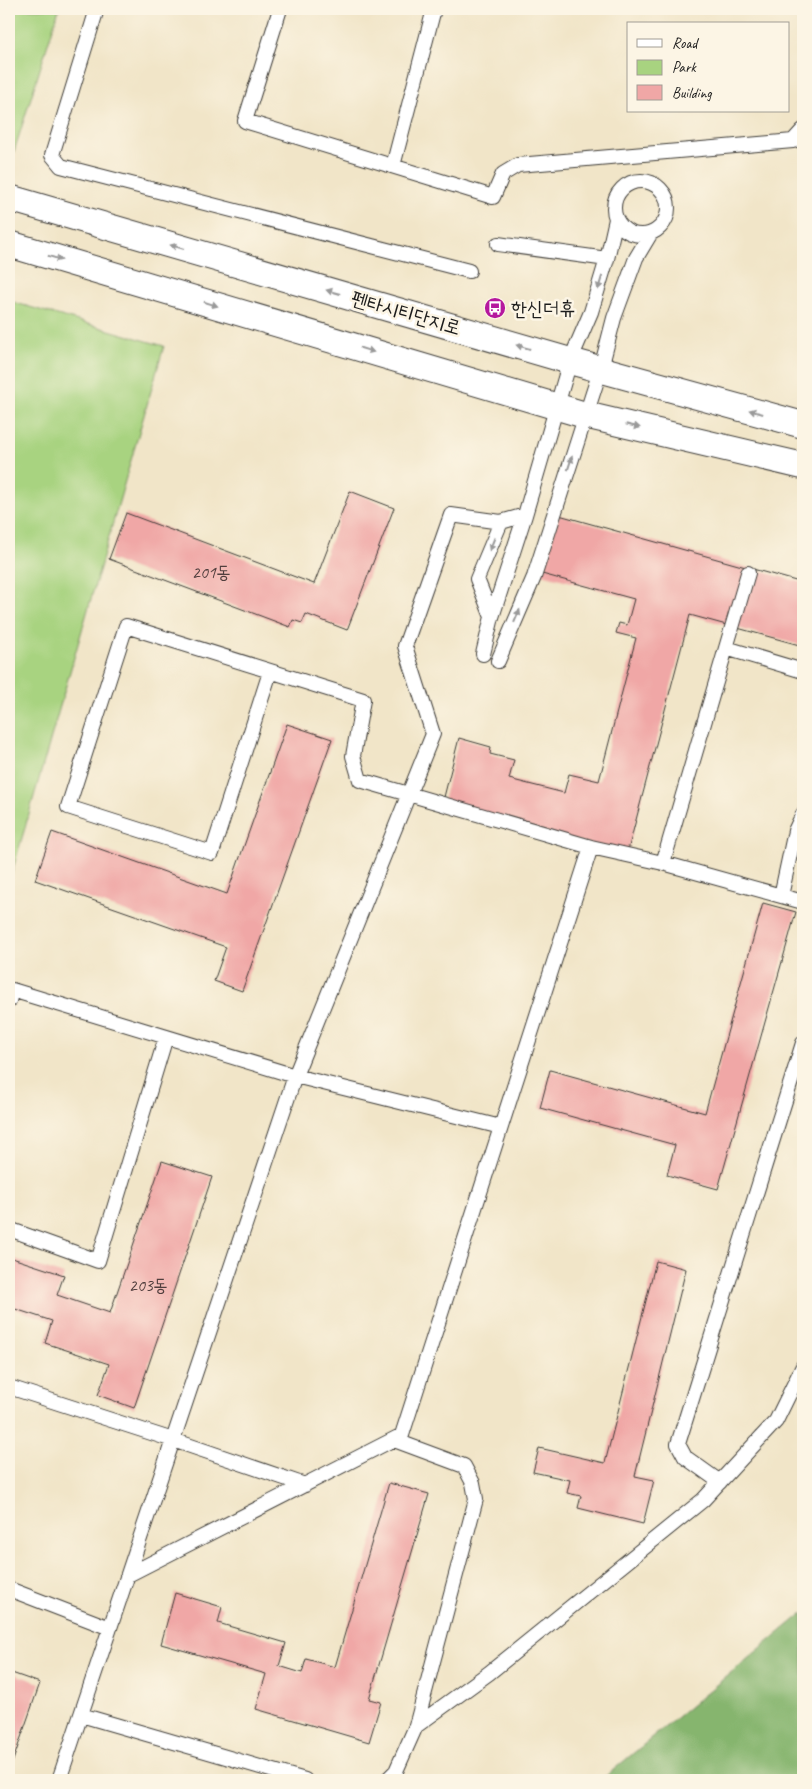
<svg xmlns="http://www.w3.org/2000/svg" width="812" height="1789" viewBox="0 0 812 1789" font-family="Caveat,'Poor Story',sans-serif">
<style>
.green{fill:#a8d380;stroke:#62784e}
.forest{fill:#86b56e;stroke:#516845}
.building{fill:#f0a7a6}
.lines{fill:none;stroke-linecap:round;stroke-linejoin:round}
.service-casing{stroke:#3c3a36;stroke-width:16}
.minor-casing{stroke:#3c3a36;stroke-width:28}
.service{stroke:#fff;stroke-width:14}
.minor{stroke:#fff;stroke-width:26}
.oneway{fill:#999}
.labels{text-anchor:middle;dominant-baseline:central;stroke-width:5;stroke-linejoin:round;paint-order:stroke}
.number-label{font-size:18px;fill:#513f3e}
.poi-label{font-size:20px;fill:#1c1c1c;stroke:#fcf5e5;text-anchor:start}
.street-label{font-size:20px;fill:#1c1c1c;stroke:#fcf5e5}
</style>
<rect width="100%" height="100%" fill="#fcf5e5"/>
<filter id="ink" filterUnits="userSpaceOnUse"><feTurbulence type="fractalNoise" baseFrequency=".02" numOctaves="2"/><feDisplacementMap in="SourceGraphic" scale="10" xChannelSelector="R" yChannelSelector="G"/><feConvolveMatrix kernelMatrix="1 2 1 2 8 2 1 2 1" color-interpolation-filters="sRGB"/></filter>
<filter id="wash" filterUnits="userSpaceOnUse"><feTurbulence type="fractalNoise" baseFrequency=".0096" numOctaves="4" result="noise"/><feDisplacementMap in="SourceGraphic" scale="20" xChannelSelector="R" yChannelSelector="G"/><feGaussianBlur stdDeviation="1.12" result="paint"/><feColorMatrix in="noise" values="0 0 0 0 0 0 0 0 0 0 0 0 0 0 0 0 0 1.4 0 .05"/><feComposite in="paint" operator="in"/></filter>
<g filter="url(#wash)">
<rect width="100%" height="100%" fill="#f1e5c8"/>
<path class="green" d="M9,9H59L10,164H9Z
M9,301L164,346L9,883Z"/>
<path class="forest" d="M803,1613V1780H601Z"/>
<g id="blocks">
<path class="building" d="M350,491L394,508L347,630L306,614L302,623L293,620L290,627L109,559L126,513L314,584Z
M559,515L803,583V646L690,615L627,854L442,805L459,738L491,747L490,754L514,760L509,779L564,793L569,774L599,781L636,638L616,633L619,623L627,625L634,599L542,574Z
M287,724L332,739L242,991L214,981L226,947L35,880L52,832L227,894Z
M763,903L796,912L718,1189L667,1175L675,1145L540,1108L550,1070L705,1113Z
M162,1161L212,1177L134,1408L98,1395L109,1364L45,1343L52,1321L9,1307V1257L64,1275L57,1295L110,1313Z
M656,1261L686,1269L635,1476L654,1480L643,1524L578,1508L581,1496L567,1493L570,1480L533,1472L539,1448L605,1463Z
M389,1483L429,1494L369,1699L381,1702L369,1742L256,1709L266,1674L161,1644L175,1593L222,1607L218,1623L286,1643L279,1666L302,1673L306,1659L335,1667Z
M9,1672L40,1683L9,1772Z"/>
</g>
</g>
<g filter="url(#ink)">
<use href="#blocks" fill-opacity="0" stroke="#3c3a36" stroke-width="1"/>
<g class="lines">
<g class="service-casing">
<path id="service" d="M97,9L52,155L61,166L469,271
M280,9L245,121L493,197L503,174L518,165L793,141L803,130
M393,166L434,9
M614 208a27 27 0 1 1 54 0a27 27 0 1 1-54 0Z
M498,244L607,259
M492,617L477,579L501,522L525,515
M726,648L803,671
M483,654L492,617L525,515L570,361L591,312L607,259L616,219
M498,661L534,577L601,368L614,318L636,258L651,233
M270,672L212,853L68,807L126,626L363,700L353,756L360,780L591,847L663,863L803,902
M663,863L748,573
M781,896L795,831L803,814
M9,1001L12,990L295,1076L501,1127
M9,1229L98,1261L166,1037
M9,1387L173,1440L305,1485
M720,1482L685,1457L678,1444L803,1043
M128,1575L402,1435L591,847
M9,1589L110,1628
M81,1715L305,1780
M416,1726L489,1673L703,1500L776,1421L803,1366
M59,1780L295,1076L433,734L405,646L451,515L501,522
M387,1780L396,1771L416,1726L476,1499L473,1483L464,1466L394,1440"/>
</g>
<g class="minor-casing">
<path id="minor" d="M9,198L570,361L803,425
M9,244L585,415L803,466"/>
</g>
<use href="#service" class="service"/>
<use href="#minor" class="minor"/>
</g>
<defs><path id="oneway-solid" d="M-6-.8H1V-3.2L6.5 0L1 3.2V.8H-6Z" transform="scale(1.25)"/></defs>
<g class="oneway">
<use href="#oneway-solid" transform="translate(177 247) rotate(-164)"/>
<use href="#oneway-solid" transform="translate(55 258) rotate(17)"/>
<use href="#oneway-solid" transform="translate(600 283) rotate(107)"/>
<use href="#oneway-solid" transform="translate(333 292) rotate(-164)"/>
<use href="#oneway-solid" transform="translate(211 304) rotate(17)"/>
<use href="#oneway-solid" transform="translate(523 347) rotate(-164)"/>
<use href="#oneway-solid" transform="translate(367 350) rotate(17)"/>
<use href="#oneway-solid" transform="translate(756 412) rotate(-164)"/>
<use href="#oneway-solid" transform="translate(633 426) rotate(13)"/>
<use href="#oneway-solid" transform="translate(570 463) rotate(-72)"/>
<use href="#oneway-solid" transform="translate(492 544) rotate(112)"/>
<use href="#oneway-solid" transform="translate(517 616) rotate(-67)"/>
</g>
</g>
<defs>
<g id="bus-disc" transform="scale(1.125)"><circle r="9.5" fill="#b5179e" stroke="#fcf5e5"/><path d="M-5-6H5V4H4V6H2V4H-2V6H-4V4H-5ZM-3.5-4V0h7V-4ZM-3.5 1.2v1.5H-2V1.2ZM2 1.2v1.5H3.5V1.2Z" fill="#fff"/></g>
</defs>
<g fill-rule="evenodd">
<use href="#bus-disc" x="495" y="308"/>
</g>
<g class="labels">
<g class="number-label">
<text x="211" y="572">201동</text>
<text x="148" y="1285">203동</text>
</g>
<g class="poi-label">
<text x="511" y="308">한신더휴</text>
</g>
<g class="street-label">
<text transform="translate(406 313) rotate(16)">펜타시티단지로</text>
</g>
</g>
<rect width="812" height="1789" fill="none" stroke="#fcf5e5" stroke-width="30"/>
<rect x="627" y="22" width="162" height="90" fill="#fcf5e5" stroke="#a29e95"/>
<rect x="637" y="39" width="25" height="8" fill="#ffffff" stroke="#a29e95"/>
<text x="672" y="48" font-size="15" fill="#1c1c1c">Road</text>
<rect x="637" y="60" width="25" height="15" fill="#a8d380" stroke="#a29e95"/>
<text x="672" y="72" font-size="15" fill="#1c1c1c">Park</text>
<rect x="637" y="85" width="25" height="15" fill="#f0a7a6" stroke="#a29e95"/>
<text x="672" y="98" font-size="15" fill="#1c1c1c">Building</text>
</svg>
